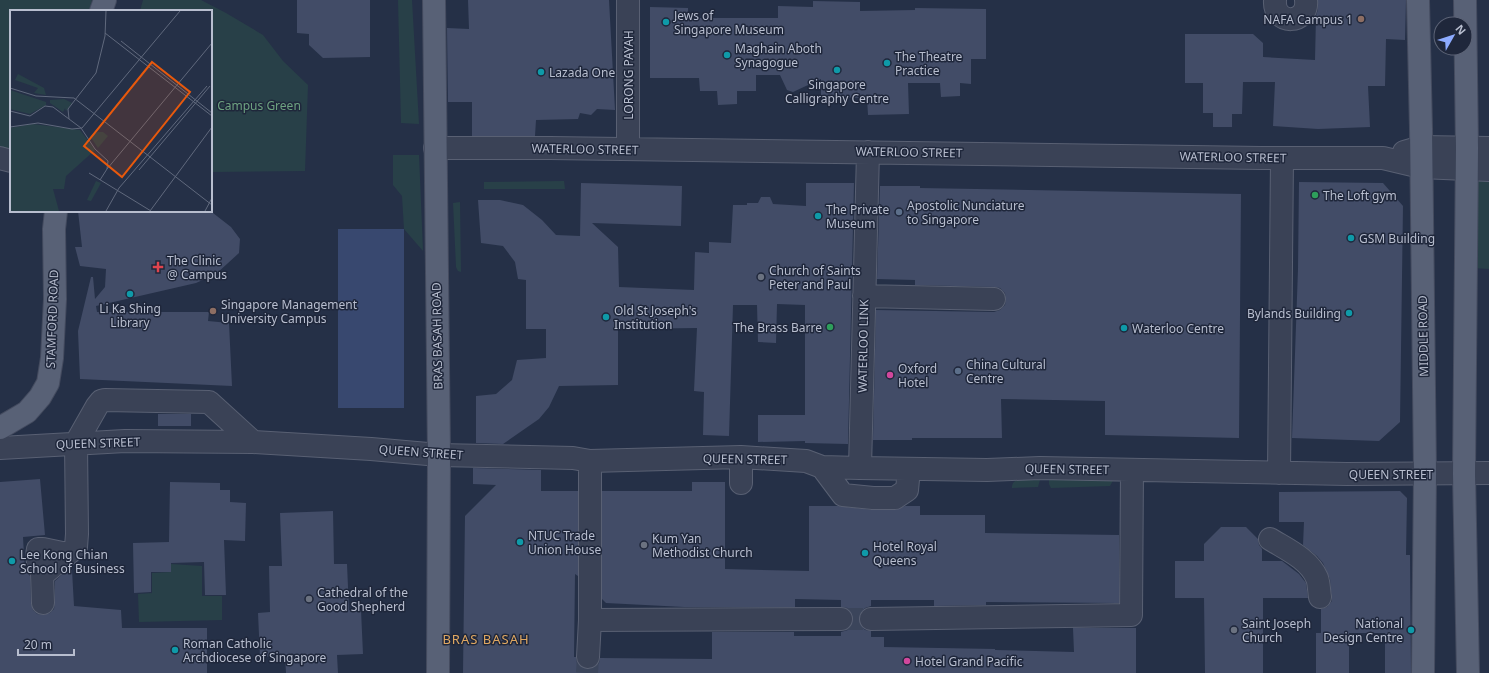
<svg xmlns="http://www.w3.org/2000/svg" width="1489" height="673" viewBox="0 0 1489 673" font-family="'Noto Sans',sans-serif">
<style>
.green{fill:#284048}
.water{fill:#38486f}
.building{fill:#424c67}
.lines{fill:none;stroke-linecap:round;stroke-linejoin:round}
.minor-tunnel{stroke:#3b455b;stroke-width:22;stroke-dasharray:22 11;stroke-linecap:butt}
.minor-casing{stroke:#596073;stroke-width:24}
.major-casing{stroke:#444b5f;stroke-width:24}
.minor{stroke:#3a4256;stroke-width:22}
.major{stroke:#586176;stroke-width:22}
.education-dot{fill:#8d6e63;stroke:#1f273b;stroke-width:1.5}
.culture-dot{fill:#0f9aa8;stroke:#1f273b;stroke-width:1.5}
.leisure-dot{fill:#2e9e5b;stroke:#1f273b;stroke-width:1.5}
.service-dot{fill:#5c6f8a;stroke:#1f273b;stroke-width:1.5}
.health-dot{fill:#e0444e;stroke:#1f273b;stroke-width:1.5}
.worship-dot{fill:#6b7280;stroke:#1f273b;stroke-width:1.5}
.hotel-dot{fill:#d1479c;stroke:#1f273b;stroke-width:1.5}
.labels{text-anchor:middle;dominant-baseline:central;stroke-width:3;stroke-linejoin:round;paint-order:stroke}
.poi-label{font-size:12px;fill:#b8becf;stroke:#1f273b;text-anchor:start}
.street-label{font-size:12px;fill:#b8becf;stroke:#1f273b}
.park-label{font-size:12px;fill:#6da280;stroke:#1f273b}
.neighbourhood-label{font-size:13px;letter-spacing:1px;fill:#e0a862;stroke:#1f273b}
.inset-road{fill:none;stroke:#60697d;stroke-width:1}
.view{fill:#e8590c;fill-opacity:0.15;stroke:#e8590c;stroke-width:2}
.inset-edge{fill:none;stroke:#b8becf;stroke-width:2}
</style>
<rect width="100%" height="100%" fill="#253047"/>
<path class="green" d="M0,0H92L89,11H11V149L0,147Z
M143,0H201L226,13L263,35L283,61L308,85L305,171L211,172V11H140Z
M398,0H412L419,124L401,123Z
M393,155H419L423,251L404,229L402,196L393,185Z
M1460,177L1489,178V269L1456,267Z
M564,181L565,189H484V182Z
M460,202L461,272L458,271L456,267L453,203Z
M1115,477L1110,486L1051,488L1049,484V480Z
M1017,480H1040L1038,487L1012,488C1012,484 1013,482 1017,480Z
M171,564L202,566V596H222V620L139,622L138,594L152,593V573L171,572Z"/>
<path class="water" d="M338,229H404V408H338Z"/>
<path class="building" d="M297,0H370V57L323,58L309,45V34L297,33Z
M468,0H609L615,110L597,109L591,115L580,113L578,119L536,120L535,136H472V102H448L447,28L469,29Z
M1318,0H1406L1405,40L1386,39L1385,86H1368L1370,127L1318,129L1273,126L1275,82H1243L1242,114H1232V127H1213V113H1203V83H1185V34H1253L1263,43V57L1315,60L1316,16L1318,9Z
M813,1L860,2V11L915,10V8L986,9V59H971V84L960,83V96L941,97L940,83H908L909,114L868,115L867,98L821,97V79L793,92L787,90L780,75H756V91H737V104L718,105L717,91H700L699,78H650V7L688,8V18H778V6L813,7Z
M1299,182L1383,183L1403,206L1400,422L1379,441L1292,438L1298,269Z
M581,183L682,186L681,226L592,223L618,247L619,287L694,290L695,252L709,253V242L731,243L733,205H747V203H758L761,197H770L773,204L806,206V183H854L848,444L805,443V441L758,442V415H805V305L777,304L776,343L758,342L757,305H733L729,436L703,435L704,392L694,391L697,328L618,329V385L559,386L549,407L539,419L503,444L476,443V396L496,394L512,380L517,360L546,358V329H526V280L518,279L515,262L503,246L481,243L478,200H500L523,205L542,220L556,235L580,236Z
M880,186H920V188L1241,194L1239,438L1105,435V401L1001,399L1002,438H912V440H873L876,310L994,312L1000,310L1005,305L1006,300L1005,293L1000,288L995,287L915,285V280L877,279Z
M78,211H207L213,213L231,227L240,239L239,253L216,274L196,283L96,306L97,312H209L208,321L229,323L232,386L80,379L78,331L91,277H93L95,299L105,287L106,269L80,266L75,247H82Z
M158,414H191V426H158Z
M473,468L541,470V491H578V576L575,574L574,657H576L577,663L581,667L587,669L594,668L599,663L600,658L712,659V632H794V636H841V632L848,630L852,625L853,619L852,613L848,608L841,607V600L795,599V607H684L606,603L602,599V491H692V482H725V569L809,571V506H838L873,510H895L905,506H920V515H985V533L1119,535V603L986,602V605L934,606V600H871V606L865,608L860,613L859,620L860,625L865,630L871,631V637H884V647L995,649V650L1074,652L1073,628H1136V673H463L465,516L496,485L473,484Z
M40,479L45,535L23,537L25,573H28L30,576L31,603L33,610L37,614L43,615L50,613L54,609L55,603V581L67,570H72L74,606L121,610L122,628H207V673H0V482Z
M170,482L220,483V490H230V502L246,503L245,541L224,540L226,595H205L204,562L171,563V572H151V592L134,593L133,543L169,542Z
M1400,491L1407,498L1406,555H1410L1411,673H1385V633H1349V673H1316V633H1321V609L1327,607L1332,601L1330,579L1323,563L1317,556L1303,545L1304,522H1279V492Z
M333,511L334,564H347L349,610H361L363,654L337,655L338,673H286L285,656L260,657L258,613L270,612L269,566H282L280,513Z
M1221,527H1246L1258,539L1259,545L1262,549V561H1282L1299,574L1306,583L1308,598H1263V673H1205L1204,598H1175V561H1204V544Z"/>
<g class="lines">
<path class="minor-tunnel" d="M841,619H871
M587,673L588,657"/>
<g class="minor-casing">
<path id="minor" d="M1275,0C1273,26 1309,25 1306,0
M435,148H550L1261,158H1383L1421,167L1489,170
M628,149V0
M1404,152L1421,147L1489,148
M0,158L11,161
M864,296L994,299
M0,448L125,441L253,442L371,449L439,455L573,458L590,461L741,457L806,461L822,467L860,468L987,470L1040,468L1347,474L1489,473
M741,457V483
M822,467L843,495L873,498H895L907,490L909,469
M860,468L868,152
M1279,473L1282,158
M1270,539C1286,549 1309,559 1317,578C1319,583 1319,591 1320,597
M42,573L46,572L76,547L77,534L76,443L97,406L101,401L105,400L209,402L253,442
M43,603L42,573C38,565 36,558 38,549H43L67,554
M871,619L1131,615L1132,470
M590,620L841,619
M588,657L590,620V461"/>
</g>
<g class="major-casing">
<path id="major" d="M434,0L439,455L438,673
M1418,0L1421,129L1425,473L1423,673
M1465,0L1467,148L1464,474L1468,673
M101,11L105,0
M0,428L27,412L40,397L48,383L52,358L55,299L54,229L56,211"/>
</g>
<use href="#minor" class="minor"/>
<use href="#major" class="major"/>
</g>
<g class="education-dot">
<circle cx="1361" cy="19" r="4"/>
<circle cx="213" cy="311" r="4"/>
</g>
<g class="culture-dot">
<circle cx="666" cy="22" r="4"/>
<circle cx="727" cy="55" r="4"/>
<circle cx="887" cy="63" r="4"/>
<circle cx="837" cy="70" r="4"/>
<circle cx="541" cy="72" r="4"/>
<circle cx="818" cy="216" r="4"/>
<circle cx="1351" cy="238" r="4"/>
<circle cx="130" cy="294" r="4"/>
<circle cx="1349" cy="313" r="4"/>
<circle cx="606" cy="317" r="4"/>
<circle cx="1124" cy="328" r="4"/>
<circle cx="520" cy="542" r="4"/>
<circle cx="865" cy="553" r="4"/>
<circle cx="12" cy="561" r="4"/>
<circle cx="1411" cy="630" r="4"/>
<circle cx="175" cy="650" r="4"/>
</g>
<g class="leisure-dot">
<circle cx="1315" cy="195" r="4"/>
<circle cx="830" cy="327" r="4"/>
</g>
<g class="service-dot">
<circle cx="899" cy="212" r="4"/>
<circle cx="958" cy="371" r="4"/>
</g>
<path class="health-dot" d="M156 261h4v4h4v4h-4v4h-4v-4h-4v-4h4z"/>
<g class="worship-dot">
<circle cx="761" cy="277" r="4"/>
<circle cx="644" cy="545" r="4"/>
<circle cx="309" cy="599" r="4"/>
<circle cx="1234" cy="630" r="4"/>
</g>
<g class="hotel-dot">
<circle cx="890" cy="375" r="4"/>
<circle cx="907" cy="661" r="4"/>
</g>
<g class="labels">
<g class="poi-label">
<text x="674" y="15">Jews of<tspan x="674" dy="14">Singapore Museum</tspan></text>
<text x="1353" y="19" text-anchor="end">NAFA Campus 1</text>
<text x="735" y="48">Maghain Aboth<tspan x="735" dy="14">Synagogue</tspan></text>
<text x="895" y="56">The Theatre<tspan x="895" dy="14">Practice</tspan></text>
<text x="549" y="72">Lazada One</text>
<text x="837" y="84" text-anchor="middle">Singapore<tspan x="837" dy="14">Calligraphy Centre</tspan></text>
<text x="1323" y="195">The Loft gym</text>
<text x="907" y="205">Apostolic Nunciature<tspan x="907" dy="14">to Singapore</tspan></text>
<text x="826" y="209">The Private<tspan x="826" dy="14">Museum</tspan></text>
<text x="1359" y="238">GSM Building</text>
<text x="167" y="260">The Clinic<tspan x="167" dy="14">@ Campus</tspan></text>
<text x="769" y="270">Church of Saints<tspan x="769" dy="14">Peter and Paul</tspan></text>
<text x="221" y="304">Singapore Management<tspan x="221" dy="14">University Campus</tspan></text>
<text x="130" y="308" text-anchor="middle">Li Ka Shing<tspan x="130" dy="14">Library</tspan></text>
<text x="614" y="310">Old St Joseph's<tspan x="614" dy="14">Institution</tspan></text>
<text x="1341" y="313" text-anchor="end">Bylands Building</text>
<text x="822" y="327" text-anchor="end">The Brass Barre</text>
<text x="1132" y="328">Waterloo Centre</text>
<text x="966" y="364">China Cultural<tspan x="966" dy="14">Centre</tspan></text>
<text x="898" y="368">Oxford<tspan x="898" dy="14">Hotel</tspan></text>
<text x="528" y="535">NTUC Trade<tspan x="528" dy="14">Union House</tspan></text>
<text x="652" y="538">Kum Yan<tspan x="652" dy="14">Methodist Church</tspan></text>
<text x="873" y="546">Hotel Royal<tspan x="873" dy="14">Queens</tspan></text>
<text x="20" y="554">Lee Kong Chian<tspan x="20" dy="14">School of Business</tspan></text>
<text x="317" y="592">Cathedral of the<tspan x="317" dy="14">Good Shepherd</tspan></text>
<text x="1242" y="623">Saint Joseph<tspan x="1242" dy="14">Church</tspan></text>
<text x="1403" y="623" text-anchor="end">National<tspan x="1403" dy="14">Design Centre</tspan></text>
<text x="183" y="643">Roman Catholic<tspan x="183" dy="14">Archdiocese of Singapore</tspan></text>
<text x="915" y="661">Hotel Grand Pacific</text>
</g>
<g class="street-label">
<text transform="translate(628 75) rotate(-90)">LORONG PAYAH</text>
<text transform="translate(585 149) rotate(1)">WATERLOO STREET</text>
<text transform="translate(909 152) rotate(1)">WATERLOO STREET</text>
<text transform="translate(1233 157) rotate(1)">WATERLOO STREET</text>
<text transform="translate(52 319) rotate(-88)">STAMFORD ROAD</text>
<text transform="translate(437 336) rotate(-91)">BRAS BASAH ROAD</text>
<text transform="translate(1423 336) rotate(-91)">MIDDLE ROAD</text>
<text transform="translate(863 346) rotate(-89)">WATERLOO LINK</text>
<text transform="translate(98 443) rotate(-2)">QUEEN STREET</text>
<text transform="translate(421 452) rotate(4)">QUEEN STREET</text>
<text transform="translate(745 459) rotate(1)">QUEEN STREET</text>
<text transform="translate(1067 469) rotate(1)">QUEEN STREET</text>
<text x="1391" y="474">QUEEN STREET</text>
</g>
<g class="park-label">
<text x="259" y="105">Campus Green</text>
</g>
<g class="neighbourhood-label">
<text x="486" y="639">BRAS BASAH</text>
</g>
</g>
<g transform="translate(10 10)">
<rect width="202" height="202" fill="#253047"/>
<path d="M8,64L34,78L36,85L24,83L28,78L5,70ZM0,80L36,92V95L20,104L0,99ZM54,89L62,93L56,101L55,98L53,102L40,93V90ZM23,114L70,120L85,140L56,166L54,179H43L49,201H0V118ZM88,122H93L98,126L88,138L80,126ZM86,171L91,173L81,191L77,190Z" fill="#284048"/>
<path class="inset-road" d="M95,23L202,106M111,31L202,103M0,78L26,86L64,88L202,195M0,101L20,106L35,96L43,97L71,118L85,139L98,151L97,159L90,170M59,109L58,99L86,63L95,26L96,1M0,117L28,113L62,119L72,118L170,1M97,159L202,33M129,160L200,76M79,163L141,201M96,201L109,178L197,76M140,201L202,117M195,201L202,188"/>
<path class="view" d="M142,52L180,82L112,167L74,136Z"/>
<rect width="202" height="202" class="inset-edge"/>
</g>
<g transform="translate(1453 36) rotate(51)"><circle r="19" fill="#1f273b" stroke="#5c6376"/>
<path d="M0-3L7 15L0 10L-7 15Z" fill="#8dabff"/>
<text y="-6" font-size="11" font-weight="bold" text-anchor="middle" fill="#b8becf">N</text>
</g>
<path d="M18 649v6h56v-6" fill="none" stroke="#b8becf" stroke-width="2"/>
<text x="24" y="649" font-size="12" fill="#b8becf" stroke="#1f273b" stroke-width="3" paint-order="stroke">20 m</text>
</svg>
